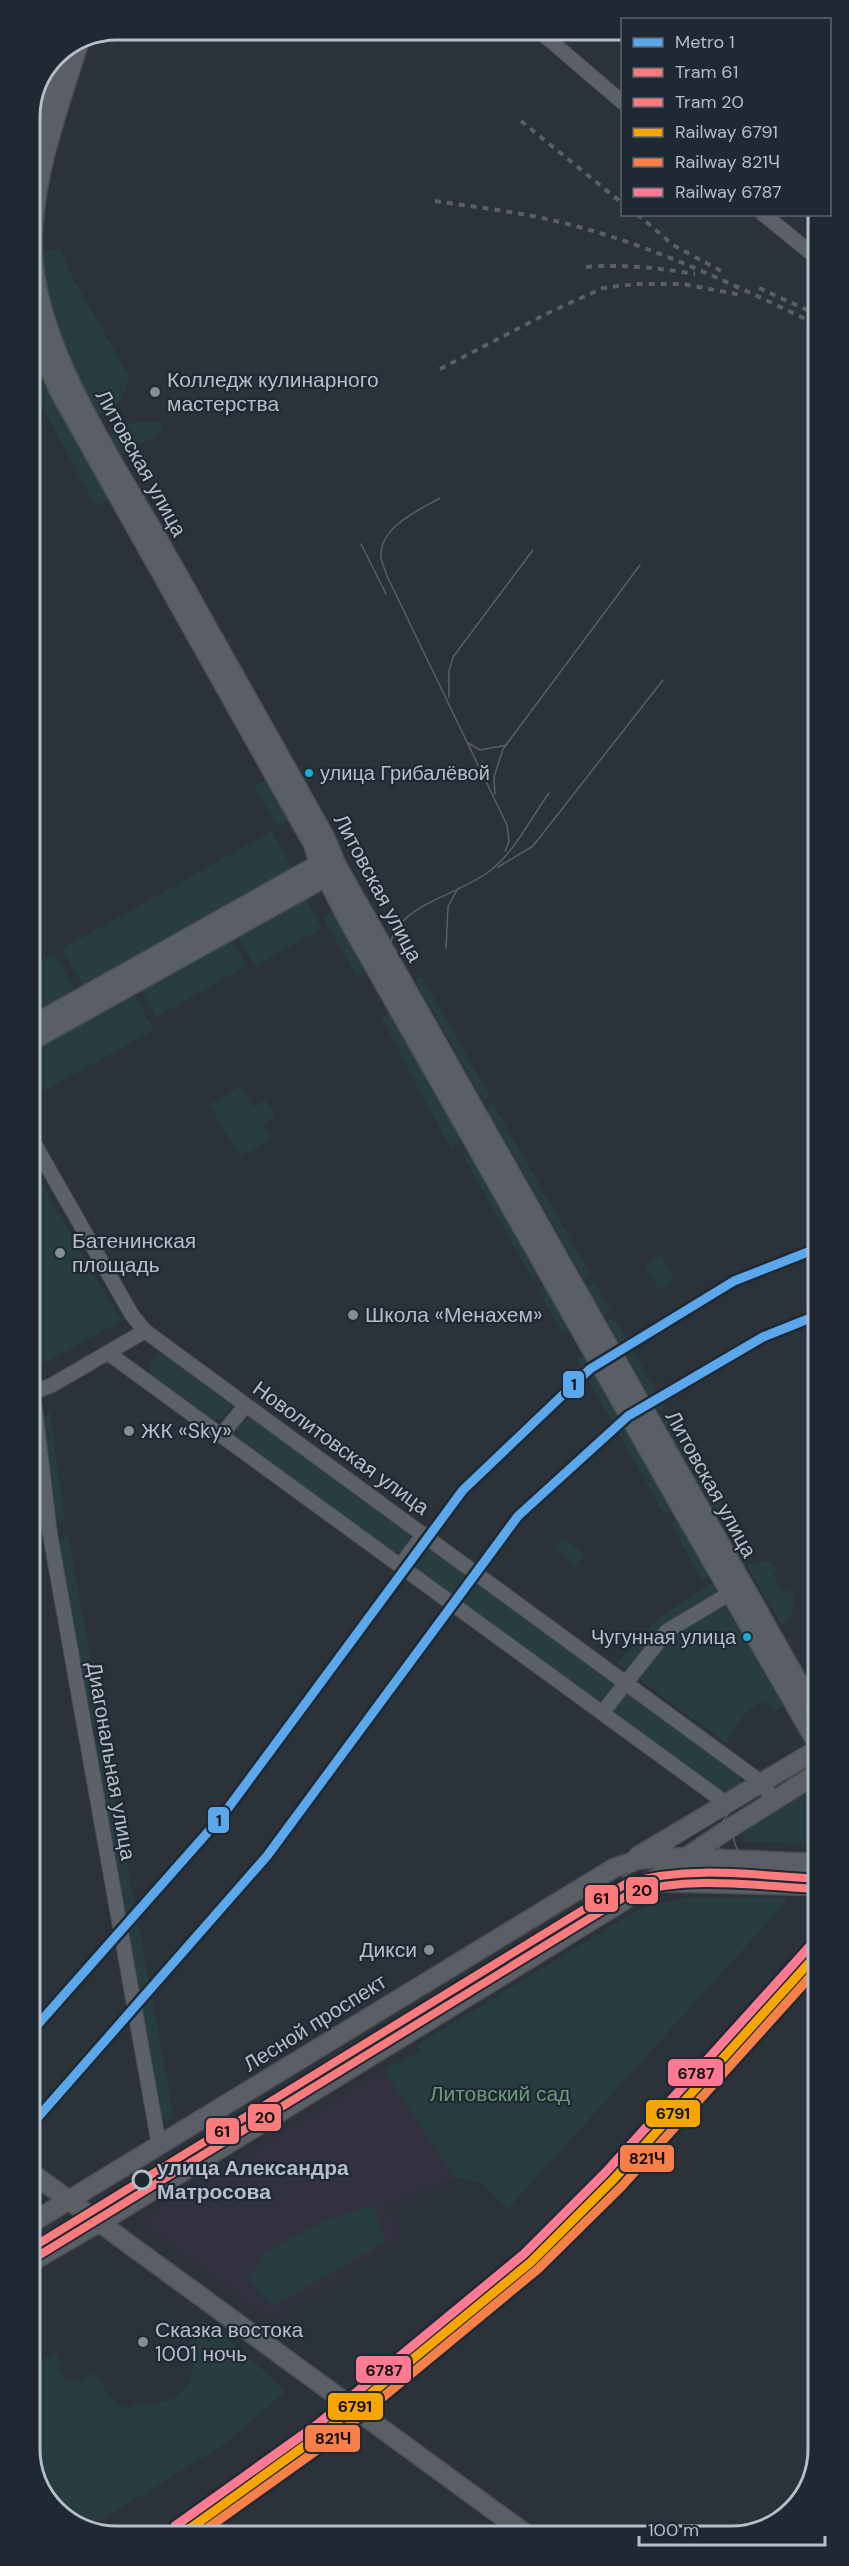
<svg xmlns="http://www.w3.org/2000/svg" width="849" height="2566" viewBox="0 0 849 2566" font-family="'DM Sans',sans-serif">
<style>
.medical{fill:#31313f}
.green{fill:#283d3f}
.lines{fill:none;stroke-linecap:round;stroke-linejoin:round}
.street-casing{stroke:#494e53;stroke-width:16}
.secondary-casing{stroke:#494e53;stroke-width:21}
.street{stroke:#5c6067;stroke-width:14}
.secondary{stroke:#5a5f66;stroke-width:18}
.tram{stroke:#5a5f65;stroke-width:1.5}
.rail{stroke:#5a5f65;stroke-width:4;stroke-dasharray:6 6;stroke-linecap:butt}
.rail-1-casing{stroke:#1e2934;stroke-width:14}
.rail-2-casing{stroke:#1e2934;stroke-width:14}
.rail-3-casing{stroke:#1e2934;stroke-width:14}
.rail-1{stroke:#f7a600;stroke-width:9}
.rail-2{stroke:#f78048;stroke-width:9}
.rail-3{stroke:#fe7a93;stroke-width:9}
.tram-1-casing{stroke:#1e2934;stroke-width:12}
.tram-2-casing{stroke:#1e2934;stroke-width:12}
.tram-1{stroke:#fd7b7d;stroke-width:8}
.tram-2{stroke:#fd7b7d;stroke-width:8}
.metro-1-casing{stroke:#1e2934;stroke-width:14}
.metro-1{stroke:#5aa8eb;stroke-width:9}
.poi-dot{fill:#858e97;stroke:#1e2934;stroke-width:2}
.bus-dot{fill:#13b2d5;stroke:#1e2934;stroke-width:2}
.stop-dot{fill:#1e2934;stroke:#b6bfc9;stroke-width:3}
.labels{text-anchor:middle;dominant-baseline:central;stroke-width:4.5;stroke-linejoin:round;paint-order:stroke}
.bus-label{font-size:20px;fill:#b6bfc9;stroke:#1e2934;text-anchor:start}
.poi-label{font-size:21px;fill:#b6bfc9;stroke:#1e2934;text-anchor:start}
.street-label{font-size:21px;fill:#b6bfc9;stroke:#1e2934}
.park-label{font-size:21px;fill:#6d9a74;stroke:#1e2934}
.stop-label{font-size:21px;font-weight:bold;fill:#b6bfc9;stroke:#1e2934;text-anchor:start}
.rim{fill:none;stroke:#b6bfc9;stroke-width:3}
.line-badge{stroke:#1e2934;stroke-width:2}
.pale-badge-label{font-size:16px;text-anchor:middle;font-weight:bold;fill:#111}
</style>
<rect width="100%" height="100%" fill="#2b3239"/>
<path class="medical" d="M383,2069L455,2178L388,2206L403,2236L268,2319L138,2221Z"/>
<path class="green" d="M61,249L73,278L130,378L119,403L96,417L79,386L48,301L41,252Z
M30,361H38L110,499L98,506L92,500L30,384Z
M159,421L164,430L118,458L107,438L130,423Z
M267,778L291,819L278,827L254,786Z
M272,831L293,871L84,988L62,949Z
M304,896L322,929L255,966L237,934Z
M333,911L367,970L356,976L323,917Z
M231,937L247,966L156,1017L140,988Z
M55,953L76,992L31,1017V966Z
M422,976L490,1096L483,1100L415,980Z
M133,992L154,1030L31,1098V1049Z
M392,1012L460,1134V1142L451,1149L381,1018Z
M240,1086L253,1107L265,1100L276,1117L263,1125L271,1139L240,1157L209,1105Z
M493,1103L591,1275L584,1279L486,1107Z
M466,1151L470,1152L539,1274L532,1278L462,1154Z
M31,1164L121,1321L37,1367L32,1357Z
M661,1255L675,1281L659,1290L644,1265Z
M595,1282L611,1311L603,1315L587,1286Z
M545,1284L570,1330L563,1334L537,1289Z
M614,1317L666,1407L659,1412L607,1322Z
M163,1353L229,1400L231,1407L223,1418L214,1420L151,1375L148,1365L156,1355Z
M585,1355L672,1510L664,1515L577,1360Z
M50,1411L65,1521L61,1522L54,1516L44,1428V1419Z
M670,1414L725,1510L717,1515L662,1418Z
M251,1417L409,1533L412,1540L404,1551L394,1553L239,1438L236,1428Z
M677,1519L685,1534H690L713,1574L702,1581L670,1523Z
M68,1535L104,1732L98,1733L96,1725L92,1726L59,1545L61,1538Z
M562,1537L584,1554L575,1566L553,1549Z
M425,1547L431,1548L609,1679L612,1687L602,1700L593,1699L416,1569L414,1559Z
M770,1561L779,1569L772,1572L783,1592L790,1588C799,1605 794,1613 782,1626L746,1564Z
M712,1583L718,1593L662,1627L626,1669L617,1663L656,1620Z
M724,1604L783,1706L777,1710L762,1702L746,1712L726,1743L635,1676L665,1638Z
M624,1694L632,1695L738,1774L741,1782C735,1789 726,1793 717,1790L617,1717L613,1709Z
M105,1742L174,2117L166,2122L161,2114L95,1744Z
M818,1786V1844L745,1842L743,1835L745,1831Z
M689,1897L786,1898L785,1903L508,2209L479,2182L455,2178L383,2069L420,2052L417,2045L628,1916L649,1906Z
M32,2020L42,2041L32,2050Z
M373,2205L385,2242L273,2306L248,2280L265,2252L328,2219Z
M216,2328L286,2391L222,2446L100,2520L86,2525L60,2515L33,2471V2365L56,2352L61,2363L57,2366L66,2379L79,2381L95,2373C104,2387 111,2404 128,2408C146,2397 146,2407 164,2402C191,2395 200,2365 189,2342Z"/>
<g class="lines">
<g class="street-casing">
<path id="street" d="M538,30L622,102
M763,214L816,257
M31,1138L132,1315L145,1331L762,1783L774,1801
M108,1353L727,1804
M32,1384L50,1534L159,2145
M34,1392L52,1385L145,1331
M222,1434L246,1405
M400,1566L424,1534
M602,1713L667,1631L739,1588"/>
</g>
<g class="secondary-casing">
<path id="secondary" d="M78,46C57,113 26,195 34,267C44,358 113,461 159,541C214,639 270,738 325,837L336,864L818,1717
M30,160L43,111L63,53
M30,315L40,347L58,389L313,844L319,864L348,920L682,1509L818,1745
M31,1026L319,864H329
M31,1041L326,877L333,867
M638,1856L818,1749
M648,1882L818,1886
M33,2174L526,2534
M33,2222L614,1868L637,1860L668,1857L818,1863
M33,2261L119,2211L620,1903L719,1835L818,1773"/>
</g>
<use href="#street" class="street"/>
<use href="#secondary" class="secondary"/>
<path class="tram" d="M440,498C419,510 379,527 381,557C382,563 385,570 387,576L507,825L509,842L505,851
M361,544L386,594
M449,697V671L453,657L533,550
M468,743L480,750L507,745
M549,793C531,818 515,851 491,870C474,884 443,895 423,906C354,945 405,1007 431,1055L809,1721C817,1741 812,1757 796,1771L623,1877
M495,794L494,777L503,749L640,565
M498,867L533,846L663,680
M446,948L448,907L458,888
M803,1774L818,1758
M749,1807C722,1832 733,1858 765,1870
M728,1814C706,1841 723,1867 752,1876"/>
<path class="rail" d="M521,121L622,203
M435,201C482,208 529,213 575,226C659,248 738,287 816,324
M637,214L673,245L721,271
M586,267C624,264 658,268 695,274
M759,288L816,314
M440,369L548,313L603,288L636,284H683L741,295"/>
<g class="rail-1-casing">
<path id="rail-1" d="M181,2535L324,2432L531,2262L614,2179L818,1953"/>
</g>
<g class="rail-2-casing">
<path id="rail-2" d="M198,2535L331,2440L538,2269L622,2186L818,1968"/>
</g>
<g class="rail-3-casing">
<path id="rail-3" d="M175,2526L318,2424L524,2254L606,2172L810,1946"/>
</g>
<use href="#rail-1" class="rail-1"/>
<use href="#rail-2" class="rail-2"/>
<use href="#rail-3" class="rail-3"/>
<g class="tram-1-casing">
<path id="tram-1" d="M33,2247L627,1883C689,1865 754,1875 818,1879"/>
</g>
<g class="tram-2-casing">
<path id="tram-2" d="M38,2256L631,1893C692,1875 756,1886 817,1889"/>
</g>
<use href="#tram-1" class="tram-1"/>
<use href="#tram-2" class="tram-2"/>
<g class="metro-1-casing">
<path id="metro-1" d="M32,2031L223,1815L463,1490L590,1369L734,1281L818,1248
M32,2124L267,1856L518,1516L628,1416L763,1337L818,1315"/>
</g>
<use href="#metro-1" class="metro-1"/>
</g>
<g class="poi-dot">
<circle cx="155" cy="392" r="6"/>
<circle cx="60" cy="1253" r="6"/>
<circle cx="353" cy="1315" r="6"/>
<circle cx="129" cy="1431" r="6"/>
<circle cx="429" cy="1950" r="6"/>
<circle cx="143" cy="2342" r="6"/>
</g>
<g class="bus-dot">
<circle cx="309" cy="773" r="5"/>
<circle cx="747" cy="1637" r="5"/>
</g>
<circle class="stop-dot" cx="142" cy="2180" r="9"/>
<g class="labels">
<g class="bus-label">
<text x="320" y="773">улица Грибалёвой</text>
<text x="736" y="1637" text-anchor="end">Чугунная улица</text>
</g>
<g class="poi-label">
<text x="167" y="380">Колледж кулинарного<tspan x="167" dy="24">мастерства</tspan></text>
<text x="72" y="1241">Батенинская<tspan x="72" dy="24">площадь</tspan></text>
<text x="365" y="1315">Школа «Менахем»</text>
<text x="141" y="1431">ЖК «Sky»</text>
<text x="417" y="1950" text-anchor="end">Дикси</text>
<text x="155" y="2330">Сказка востока<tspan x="155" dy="24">1001 ночь</tspan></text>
</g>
<g class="street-label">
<text transform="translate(141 463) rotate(61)">Литовская улица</text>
<text transform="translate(378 888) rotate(62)">Литовская улица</text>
<text transform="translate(341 1448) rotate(36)">Новолитовская улица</text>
<text transform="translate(711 1484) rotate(61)">Литовская улица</text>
<text transform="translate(111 1761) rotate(80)">Диагональная улица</text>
<text transform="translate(315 2023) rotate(-32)">Лесной проспект</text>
</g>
<g class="park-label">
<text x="500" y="2094">Литовский сад</text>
</g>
<g class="stop-label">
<text x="157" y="2168">улица Александра<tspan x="157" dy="24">Матросова</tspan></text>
</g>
</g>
<path d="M0 0H849V2566H0ZM117 40H731A77 77 0 0 1 808 117V2449A77 77 0 0 1 731 2526H117A77 77 0 0 1 40 2449V117A77 77 0 0 1 117 40Z" fill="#1e2934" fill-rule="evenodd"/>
<path class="rim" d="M117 40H731A77 77 0 0 1 808 117V2449A77 77 0 0 1 731 2526H117A77 77 0 0 1 40 2449V117A77 77 0 0 1 117 40Z"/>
<g class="line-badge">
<rect x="562" y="1370" width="23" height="29" rx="6" fill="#5aa8eb"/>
<rect x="207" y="1806" width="23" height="28" rx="6" fill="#5aa8eb"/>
<rect x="625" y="1876" width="34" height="29" rx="6" fill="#fd7b7d"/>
<rect x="584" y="1884" width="35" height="29" rx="6" fill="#fd7b7d"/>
<rect x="667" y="2058" width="57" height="29" rx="6" fill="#fe7a93"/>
<rect x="645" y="2099" width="56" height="29" rx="6" fill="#f7a600"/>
<rect x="247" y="2103" width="35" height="29" rx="6" fill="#fd7b7d"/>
<rect x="205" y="2117" width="35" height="28" rx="6" fill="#fd7b7d"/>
<rect x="619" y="2144" width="56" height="29" rx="6" fill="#f78048"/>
<rect x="355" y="2355" width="57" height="29" rx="6" fill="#fe7a93"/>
<rect x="327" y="2392" width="57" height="29" rx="6" fill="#f7a600"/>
<rect x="304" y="2424" width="57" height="29" rx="6" fill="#f78048"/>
</g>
<g class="pale-badge-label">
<text x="574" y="1390">1</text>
<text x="219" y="1826">1</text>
<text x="642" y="1896">20</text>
<text x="601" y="1904">61</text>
<text x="696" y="2079">6787</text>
<text x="673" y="2119">6791</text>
<text x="265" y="2123">20</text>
<text x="222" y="2137">61</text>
<text x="647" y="2164">821Ч</text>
<text x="384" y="2376">6787</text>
<text x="355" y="2412">6791</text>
<text x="333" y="2444">821Ч</text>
</g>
<rect x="621" y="18" width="210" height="198" fill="#1e2934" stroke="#5b6570" stroke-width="1.5"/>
<rect x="633" y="38" width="30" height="9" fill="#5aa8eb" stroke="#5b6570" stroke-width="1.5"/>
<text x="675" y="48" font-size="18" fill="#b6bfc9">Metro 1</text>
<rect x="633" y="68" width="30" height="9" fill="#fd7b7d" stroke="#5b6570" stroke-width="1.5"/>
<text x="675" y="78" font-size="18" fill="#b6bfc9">Tram 61</text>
<rect x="633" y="98" width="30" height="9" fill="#fd7b7d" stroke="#5b6570" stroke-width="1.5"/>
<text x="675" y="108" font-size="18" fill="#b6bfc9">Tram 20</text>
<rect x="633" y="128" width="30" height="9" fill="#f7a600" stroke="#5b6570" stroke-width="1.5"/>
<text x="675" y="138" font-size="18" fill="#b6bfc9">Railway 6791</text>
<rect x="633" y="158" width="30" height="9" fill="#f78048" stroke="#5b6570" stroke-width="1.5"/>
<text x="675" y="168" font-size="18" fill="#b6bfc9">Railway 821Ч</text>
<rect x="633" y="188" width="30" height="9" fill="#fe7a93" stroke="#5b6570" stroke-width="1.5"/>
<text x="675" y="198" font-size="18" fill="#b6bfc9">Railway 6787</text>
<path d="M639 2536v9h186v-9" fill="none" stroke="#b6bfc9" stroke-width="3"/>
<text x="648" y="2536" font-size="18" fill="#b6bfc9" stroke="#1e2934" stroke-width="4.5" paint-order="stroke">100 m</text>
</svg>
